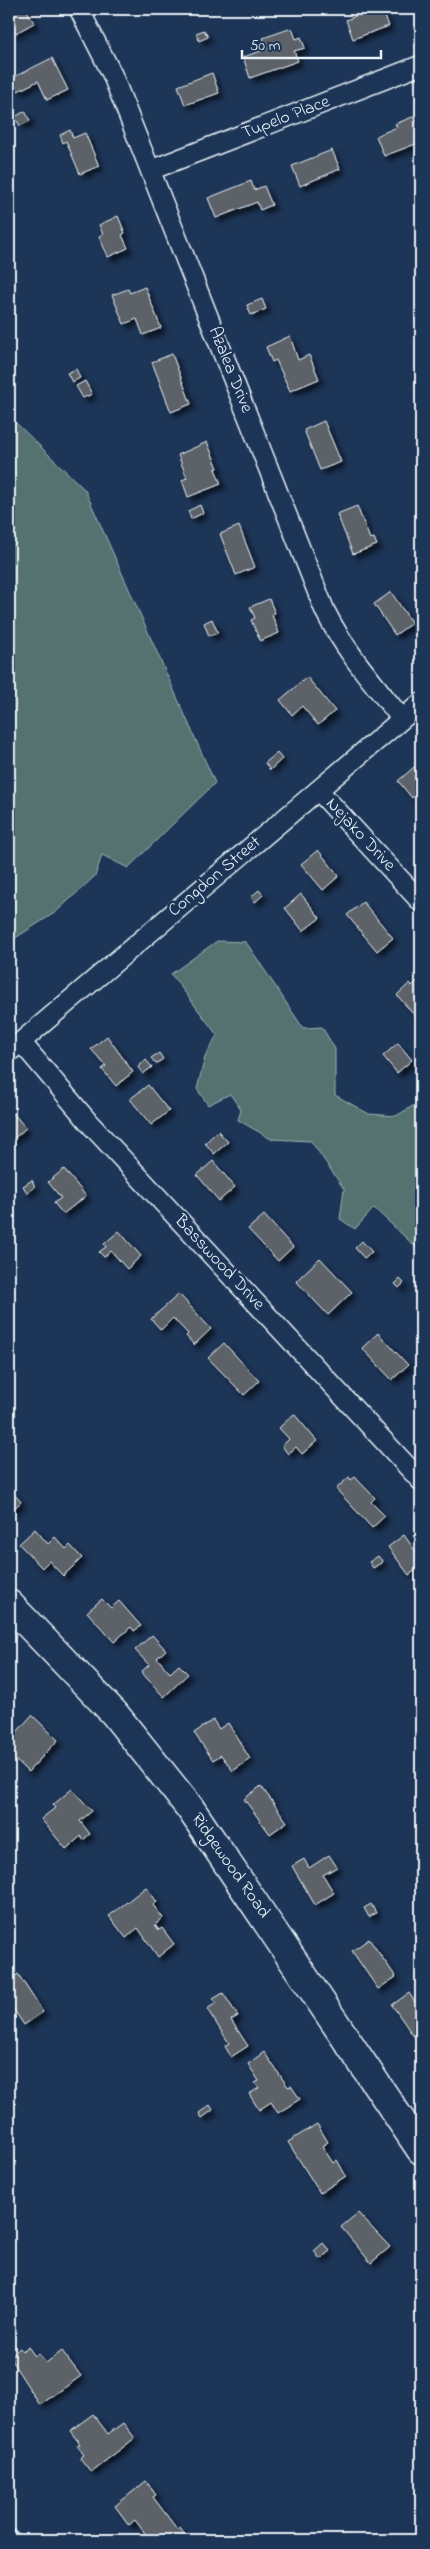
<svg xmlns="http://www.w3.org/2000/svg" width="430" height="2549" viewBox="0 0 430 2549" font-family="'Indie Flower',sans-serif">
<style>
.green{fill:#56726f;stroke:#9fb2b4}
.building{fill:#5b6267;stroke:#e8f1f8;filter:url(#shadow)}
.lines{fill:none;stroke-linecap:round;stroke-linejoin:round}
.street-casing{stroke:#e8f1f8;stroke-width:22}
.secondary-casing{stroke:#e8f1f8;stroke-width:31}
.street{stroke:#1d3557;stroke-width:19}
.secondary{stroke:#1d3557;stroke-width:28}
.labels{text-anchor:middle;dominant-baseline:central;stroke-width:5;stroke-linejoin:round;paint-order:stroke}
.street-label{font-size:18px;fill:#e8f1f8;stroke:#1d3557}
</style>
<defs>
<filter id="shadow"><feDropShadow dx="4.5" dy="4.5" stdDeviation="2.5" flood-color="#0009"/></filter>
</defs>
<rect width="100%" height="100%" fill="#1d3557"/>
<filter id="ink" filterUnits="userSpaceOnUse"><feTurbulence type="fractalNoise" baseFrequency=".02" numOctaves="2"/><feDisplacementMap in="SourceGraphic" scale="10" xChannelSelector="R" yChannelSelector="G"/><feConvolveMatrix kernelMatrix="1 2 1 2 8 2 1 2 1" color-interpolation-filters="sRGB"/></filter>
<g filter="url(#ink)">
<path class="green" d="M9,416L85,490L215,783L128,868L102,855L95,876L56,912L9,942Z
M217,941L246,942L303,1028L322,1027L335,1049V1095L369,1114L396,1116L421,1101V1252L374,1208L355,1229L340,1219L344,1189L311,1141L271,1139L238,1120L241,1110L230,1094L208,1105L197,1089L205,1057L217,1035L171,974Z"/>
<path class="building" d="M9,9H26L34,23L14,34L9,24Z
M372,9H382L389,26L353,39L346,20Z
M292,28L296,39L301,37L305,48L294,51L298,61L250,78L243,57L267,49L263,38Z
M204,30L208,37L199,41L196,33Z
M52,58L68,90L47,100L38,81L18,91L12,78Z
M212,73L219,93L185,105L178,86Z
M25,111L30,121L20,126L15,117Z
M415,116L421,132V142L384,156L376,136L397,127L395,124Z
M70,130L73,138L85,133L99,166L80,174L66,141L63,143L60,135Z
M332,150L340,169L300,186L292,166Z
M251,181L254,190L264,186L272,205L260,210L257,202L216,218L208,198Z
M118,216L125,233L122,235L128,248L108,257L99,236L103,234L99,225Z
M145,287L161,328L143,335L137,319L124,324L112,295L128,289L130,293Z
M262,299L266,309L251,315L247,305Z
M290,336L298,360L309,355L319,379L290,391L276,360L272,362L266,347Z
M172,354L191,404L171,412L152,362Z
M76,369L80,378L72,382L67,373Z
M85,381L92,394L83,398L76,386Z
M324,421L341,462L320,470L304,430Z
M207,442L218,468L215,469L221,484L188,497L182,480L187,478L178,455Z
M200,505L203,513L191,519L188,511Z
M357,506L370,539L374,538L377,545L353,554L337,514Z
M239,526L255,567L236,575L220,534Z
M391,592L412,623L395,635L374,604Z
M269,599L275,613L272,615L279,633L260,641L251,620L255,618L250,607Z
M212,619L218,633L209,636L204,623Z
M307,677L335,711L318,725L302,706L292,715L280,700Z
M277,753L282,759L270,770L265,763Z
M421,761V790L412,798L398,781Z
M318,850L339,876L323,890L301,864Z
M259,890L263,895L255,902L251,897Z
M301,894L320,918L303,931L285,908Z
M363,902L393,938L377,951L347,915Z
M421,977V1023L397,995L410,983L412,986Z
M107,1036L133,1072L116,1086L102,1069L106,1066L91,1049Z
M398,1043L412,1060L397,1073L383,1056Z
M159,1053L163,1059L156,1064L151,1058Z
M146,1060L152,1067L143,1074L138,1067Z
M148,1085L169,1111L151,1125L130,1099Z
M13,1113L26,1128L9,1143V1117Z
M218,1131L228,1142L214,1154L205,1143Z
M213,1161L235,1187L219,1201L197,1175Z
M64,1169L86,1196L63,1214L54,1203L61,1198L48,1182Z
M32,1180L35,1187L27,1193L23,1186Z
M264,1215L293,1247L278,1261L248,1229Z
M119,1231L141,1256L127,1269L111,1251L104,1257L99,1252L106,1247L104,1244Z
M362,1241L372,1252L364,1258L355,1248Z
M320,1258L352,1292L328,1315L296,1281Z
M400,1279L404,1283L399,1288L395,1284Z
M179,1294L211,1329L194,1345L186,1336L188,1334L173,1318L161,1330L151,1319Z
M378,1333L408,1365L392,1380L362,1348Z
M224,1343L259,1381L244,1395L208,1358Z
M294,1414L317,1441L302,1454L296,1447L288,1454L282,1446L289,1439L279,1428Z
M349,1477L351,1480L355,1477L375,1498L371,1502L385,1516L372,1528L336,1489Z
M9,1488L21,1502L9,1513Z
M35,1529L48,1544L55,1537L66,1549L70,1545L82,1558L63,1576L49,1561L42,1568L19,1544Z
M404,1535L421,1559V1566L409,1575L388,1547Z
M378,1556L383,1562L373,1568L369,1562Z
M102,1599L111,1608L119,1601L141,1626L134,1631L131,1627L114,1642L87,1612Z
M152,1635L166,1650L157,1658L170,1673L179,1665L188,1674L164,1697L141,1672L149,1665L135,1650Z
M32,1715L58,1740L28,1772L9,1754V1741Z
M213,1720L219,1729L228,1723L250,1759L233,1771L221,1755L213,1760L194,1733Z
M261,1786L287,1822L270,1834L244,1799Z
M72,1789L92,1811L80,1821L90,1834L83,1840L81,1836L66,1849L41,1819L55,1808L53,1805Z
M329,1855L337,1867L323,1875L334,1893L315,1905L292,1866L304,1859L309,1868Z
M146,1887L157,1902L153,1905L163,1918L155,1925L159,1930L162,1928L174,1944L158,1957L138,1928L126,1938L109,1916Z
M371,1904L376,1913L369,1917L364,1908Z
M369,1939L396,1977L378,1989L352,1951Z
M18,1974L43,2012L24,2025L9,2002V1980Z
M223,1993L238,2016L231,2020L248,2046L231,2057L225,2046L229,2043L207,2009L216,2003L213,1999Z
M409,1993L421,2011V2038L417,2041L392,2005Z
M264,2052L288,2087L291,2086L300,2099L278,2113L271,2102L259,2110L249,2094L259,2088L255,2083L259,2081L248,2064Z
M210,2105L213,2110L202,2118L199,2113Z
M317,2124L328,2142L322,2146L333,2163L337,2160L346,2176L320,2193L288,2142Z
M358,2213L390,2247L371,2263L341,2227Z
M323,2243L330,2251L320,2259L314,2251Z
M28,2347L35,2356L39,2354L46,2363L62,2351L81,2376L40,2405L9,2357L20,2348L22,2351Z
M93,2414L108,2434L123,2423L135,2438L91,2472L80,2458L84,2455L77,2445L80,2444L70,2431Z
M146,2481L156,2495L153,2497L177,2529L180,2527L189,2540H150L135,2520L129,2525L115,2506Z"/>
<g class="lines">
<g class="street-casing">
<path id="street" d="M79,9L112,74L325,611C345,651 374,684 402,719
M151,170L421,65
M318,790L421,902
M21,1042L91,1125L421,1481
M9,1052L421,703
M9,2539L10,2540"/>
</g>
<g class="secondary-casing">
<path id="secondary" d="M9,1604L114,1713L190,1808L421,2150"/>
</g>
<use href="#street" class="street"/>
<use href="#secondary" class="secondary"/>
</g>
</g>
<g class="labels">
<g class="street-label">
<text transform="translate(286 118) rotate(-21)">Tupelo Place</text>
<text transform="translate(230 370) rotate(68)">Azalea Drive</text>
<text transform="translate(360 835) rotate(47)">Nejako Drive</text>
<text transform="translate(215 877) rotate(-40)">Congdon Street</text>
<text transform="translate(219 1263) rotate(47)">Basswood Drive</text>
<text transform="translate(230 1866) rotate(55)">Ridgewood Road</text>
</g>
</g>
<rect width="430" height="2549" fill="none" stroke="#1d3557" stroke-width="30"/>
<rect x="15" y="15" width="400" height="2519" fill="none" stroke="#e8f1f8" stroke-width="2" filter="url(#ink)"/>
<path d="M242 50v8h139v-8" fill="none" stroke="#e8f1f8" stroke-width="2.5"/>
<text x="250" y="50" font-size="15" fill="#e8f1f8" stroke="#1d3557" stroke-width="4" paint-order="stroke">50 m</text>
</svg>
